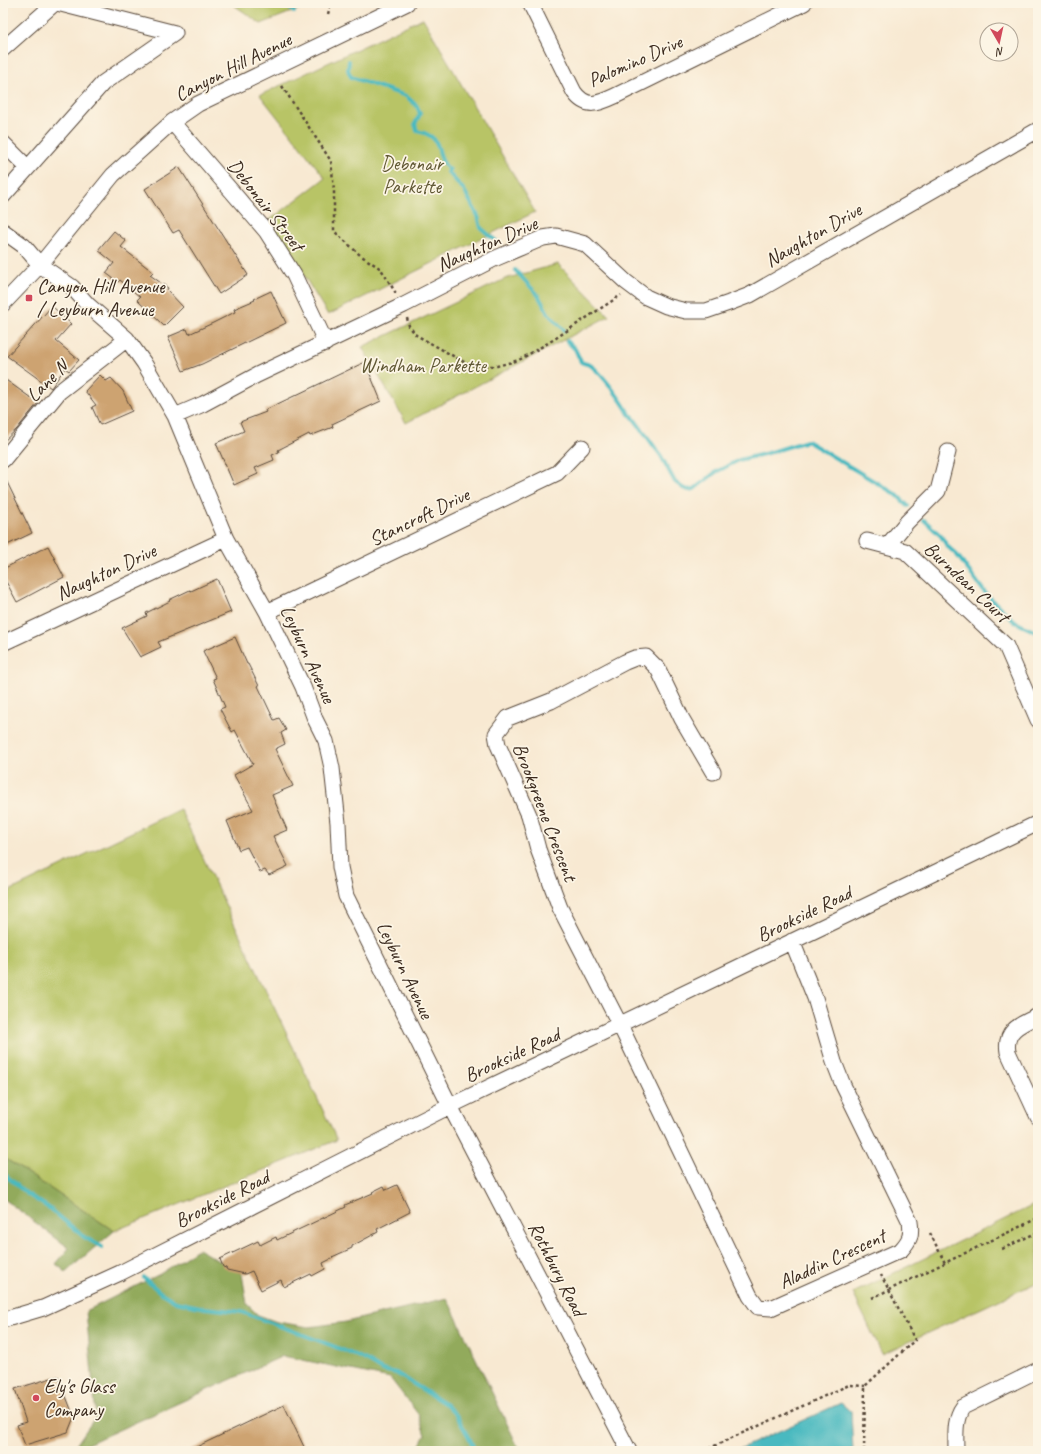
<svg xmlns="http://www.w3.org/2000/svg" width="1041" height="1454" viewBox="0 0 1041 1454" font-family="Caveat,sans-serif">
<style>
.green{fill:#b8c466;stroke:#7a7742}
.forest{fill:#92aa5b;stroke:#666a3c}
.water{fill:#4ab9c0;stroke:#42726f}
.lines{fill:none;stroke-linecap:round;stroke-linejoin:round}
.stream{stroke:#4ab9c0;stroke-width:4}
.building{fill:#cda371}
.minor-casing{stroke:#574739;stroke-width:17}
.path{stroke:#574739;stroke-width:2.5;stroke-dasharray:3 3;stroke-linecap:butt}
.minor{stroke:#fff;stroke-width:15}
.poi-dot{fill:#d1495b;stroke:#fcf5e5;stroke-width:1.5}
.labels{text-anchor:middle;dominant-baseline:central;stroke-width:3.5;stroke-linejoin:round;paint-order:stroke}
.street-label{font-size:20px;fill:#3b2a1e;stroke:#fcf5e5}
.park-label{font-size:20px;fill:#605834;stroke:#fcf5e5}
.poi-label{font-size:20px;fill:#3b2a1e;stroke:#fcf5e5;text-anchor:start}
</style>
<rect width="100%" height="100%" fill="#fcf5e5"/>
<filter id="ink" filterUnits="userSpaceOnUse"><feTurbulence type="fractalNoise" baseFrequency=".025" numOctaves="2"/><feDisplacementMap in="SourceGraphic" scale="8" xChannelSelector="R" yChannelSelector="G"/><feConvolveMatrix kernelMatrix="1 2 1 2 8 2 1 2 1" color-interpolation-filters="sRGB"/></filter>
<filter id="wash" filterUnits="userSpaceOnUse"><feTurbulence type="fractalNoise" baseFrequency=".012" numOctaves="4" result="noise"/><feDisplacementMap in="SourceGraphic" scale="16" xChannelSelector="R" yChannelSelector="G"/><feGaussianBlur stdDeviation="0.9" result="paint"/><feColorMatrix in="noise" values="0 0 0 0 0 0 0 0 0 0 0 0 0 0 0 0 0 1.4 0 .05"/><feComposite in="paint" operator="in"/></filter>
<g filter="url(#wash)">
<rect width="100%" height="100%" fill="#f8e9d2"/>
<path class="green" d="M231,3H314L261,24Z
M423,18L535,212L328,315L270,220L325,178L260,95Z
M558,264L609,316L406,423L362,347L505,279Z
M180,809L337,1140L114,1231L3,1157V894Z
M1038,1203V1282L882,1354L853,1293Z"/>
<path class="forest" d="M3,1157L114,1231L66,1272L56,1264L69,1248L3,1198Z
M198,1249L242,1274L247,1304L258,1315L277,1322L309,1327L346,1322L447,1298L520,1451H414L418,1448L425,1435L418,1414L390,1378L283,1356L72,1451L96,1416L86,1311L160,1274Z"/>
<path class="water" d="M841,1403L851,1412L853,1451H735Z"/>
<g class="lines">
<path class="stream" d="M286,3L294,12
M349,61L348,70L351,77L406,96L417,106L420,114L415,124L417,131C448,137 432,157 450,170L448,172L464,190L478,216L481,228L496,241
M515,270L538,295L548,313L564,330
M567,341L575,349L581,362C583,363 587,364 590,365C601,372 623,402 629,414L632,416L661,456L675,482L683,488L689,490L694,489L716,472L739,460L768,453L807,441L897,495L908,506
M924,520L941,536L947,546L957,555L986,594L1015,622L1038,633
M3,1173L27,1194L49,1208L84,1237L102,1247
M144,1278L160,1292L176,1302L205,1308L242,1312L333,1346L364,1359L382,1370L396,1373L444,1403L456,1415L469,1437L475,1451"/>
</g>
<g id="blocks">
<path class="building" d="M179,167L248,275L219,294L179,230L173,233L145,189Z
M114,231L126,241L121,247L153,272L150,275L168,288L167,290L183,307L164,326L137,300L140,297L120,280L118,282L106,273L114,263L98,250Z
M271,291L286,323L202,364L183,371L168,337L187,329L189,334L213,323L235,312L234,309L255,300L254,299Z
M52,306L71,324L56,341L79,360L69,371L65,368L51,388L7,356Z
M365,362L381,401L332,424L333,427L310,436L309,434L278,450L279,452L272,455L274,460L255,468L258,474L234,485L216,443L244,431L240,422L266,412L265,410Z
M100,375L106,381L111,378L123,391L132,411L100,425L92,407L96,405L85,391Z
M3,378L38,403L17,429L3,442Z
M3,474L32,533L3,547Z
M48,546L64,577L17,602L3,576V569Z
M217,579L231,612L158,642L161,647L140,657L122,628L147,616L146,613L170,601L169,600L190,590L191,591Z
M235,637L247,664H248L259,686H258L274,720L279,718L286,730L281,733L285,744L275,749L293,786L272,795L287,830L273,836L288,866L269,875L265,870L260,872L247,847L239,850L227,821L253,810L234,775L253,764L235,730L232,732L220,709L225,707L213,679L216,678L203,651Z
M397,1185L410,1212L377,1229L378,1232L352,1246V1248L332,1257L333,1258L323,1263L325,1269L312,1276L311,1274L284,1287L281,1280L261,1290L252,1271L245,1274L227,1270L226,1268L223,1267L220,1259L258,1241L260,1245L276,1237L277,1240L346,1207L345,1205L373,1193L372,1192L384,1186L386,1190Z
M58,1376L74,1417L68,1432L25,1445L17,1425L26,1422L15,1389Z
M284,1405L306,1451H188Z"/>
</g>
</g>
<g filter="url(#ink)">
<use href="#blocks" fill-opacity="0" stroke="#574739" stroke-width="1"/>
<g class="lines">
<g class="minor-casing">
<path id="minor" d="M57,3L175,33
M530,3L574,92C586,109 598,104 615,96L804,3
M3,49L55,3
M172,122L266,231L294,275L326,343
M3,143L28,168
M3,196L103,83L175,33
M3,231L24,246L40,265L72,287L88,305L127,339L144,363L175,416L226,539L267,612L303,687L315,719L326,741L332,768L338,823L340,867L346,896L450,1106L629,1451
M3,304L40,265L113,175L172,122L198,104L407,3
M175,416L203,404L257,375L404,305L494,259L543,238L556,236L585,244L626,282L646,297L666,306L686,311H706L729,303L750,295L1038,130
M3,460L59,392L127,339
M867,541L905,551L1006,646L1038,720
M887,546L907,522L938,491L948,452
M267,612L557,473L582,447
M3,643L226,539
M713,772L682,719L658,669L646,657L635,658L625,662L551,701L508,718L496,734L498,745L529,815L538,849L560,908L620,1025L750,1296L758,1307L771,1308L901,1250C910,1240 912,1235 910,1222L843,1085L834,1062L815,998L792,941
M1038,1016C1021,1024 1004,1030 1008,1052L1038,1117
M3,1320L43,1308L120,1273L450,1106L1038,823
M956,1451C956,1436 954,1419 963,1407L1038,1370"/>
</g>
<path class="path" d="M328,14L331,3
M282,86L331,161L334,190V231L360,255L381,269L397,295
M407,318L409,326L416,335L471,366H497L519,360L553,340L621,295
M930,1233L945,1263
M1002,1249L1038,1232
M872,1298L1038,1218
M703,1451L849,1385L865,1386
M864,1451L865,1386L915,1340L881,1275"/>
<use href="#minor" class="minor"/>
</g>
</g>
<g class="poi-dot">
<rect x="25" y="294" width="8" height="8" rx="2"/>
<circle cx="36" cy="1398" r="4"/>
</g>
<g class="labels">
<g class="street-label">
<text transform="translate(635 61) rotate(-24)">Palomino Drive</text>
<text transform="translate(233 67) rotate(-27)">Canyon Hill Avenue</text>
<text transform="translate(266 205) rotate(52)">Debonair Street</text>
<text transform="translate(813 235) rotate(-30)">Naughton Drive</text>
<text transform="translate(487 244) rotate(-24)">Naughton Drive</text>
<text transform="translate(47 381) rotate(-45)">Lane N</text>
<text transform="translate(419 517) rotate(-26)">Stancroft Drive</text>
<text transform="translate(106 572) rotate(-25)">Naughton Drive</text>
<text transform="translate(967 582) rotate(43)">Burndean Court</text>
<text transform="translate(308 654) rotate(65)">Leyburn Avenue</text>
<text transform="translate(545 812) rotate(69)">Brookgreene Crescent</text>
<text transform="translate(804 914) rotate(-26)">Brookside Road</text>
<text transform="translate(405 970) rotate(64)">Leyburn Avenue</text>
<text transform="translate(512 1055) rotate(-25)">Brookside Road</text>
<text transform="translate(222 1199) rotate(-27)">Brookside Road</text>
<text transform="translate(832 1259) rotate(-25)">Aladdin Crescent</text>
<text transform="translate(557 1269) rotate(63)">Rothbury Road</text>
</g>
<g class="park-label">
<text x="412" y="163">Debonair<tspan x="412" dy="23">Parkette</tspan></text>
<text x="423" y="365">Windham Parkette</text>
</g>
<g class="poi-label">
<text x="37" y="286">Canyon Hill Avenue<tspan x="37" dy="23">/ Leyburn Avenue</tspan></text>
<text x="44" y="1386">Ely's Glass<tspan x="44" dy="23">Company</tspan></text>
</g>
</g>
<rect width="1041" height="1454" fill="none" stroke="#fcf5e5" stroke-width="16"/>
<g transform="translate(999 42) rotate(171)"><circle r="19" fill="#fcf5e5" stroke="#afa495"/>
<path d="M0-3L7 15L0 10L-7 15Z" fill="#d1495b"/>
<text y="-6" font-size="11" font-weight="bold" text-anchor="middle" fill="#3b2a1e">N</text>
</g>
</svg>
